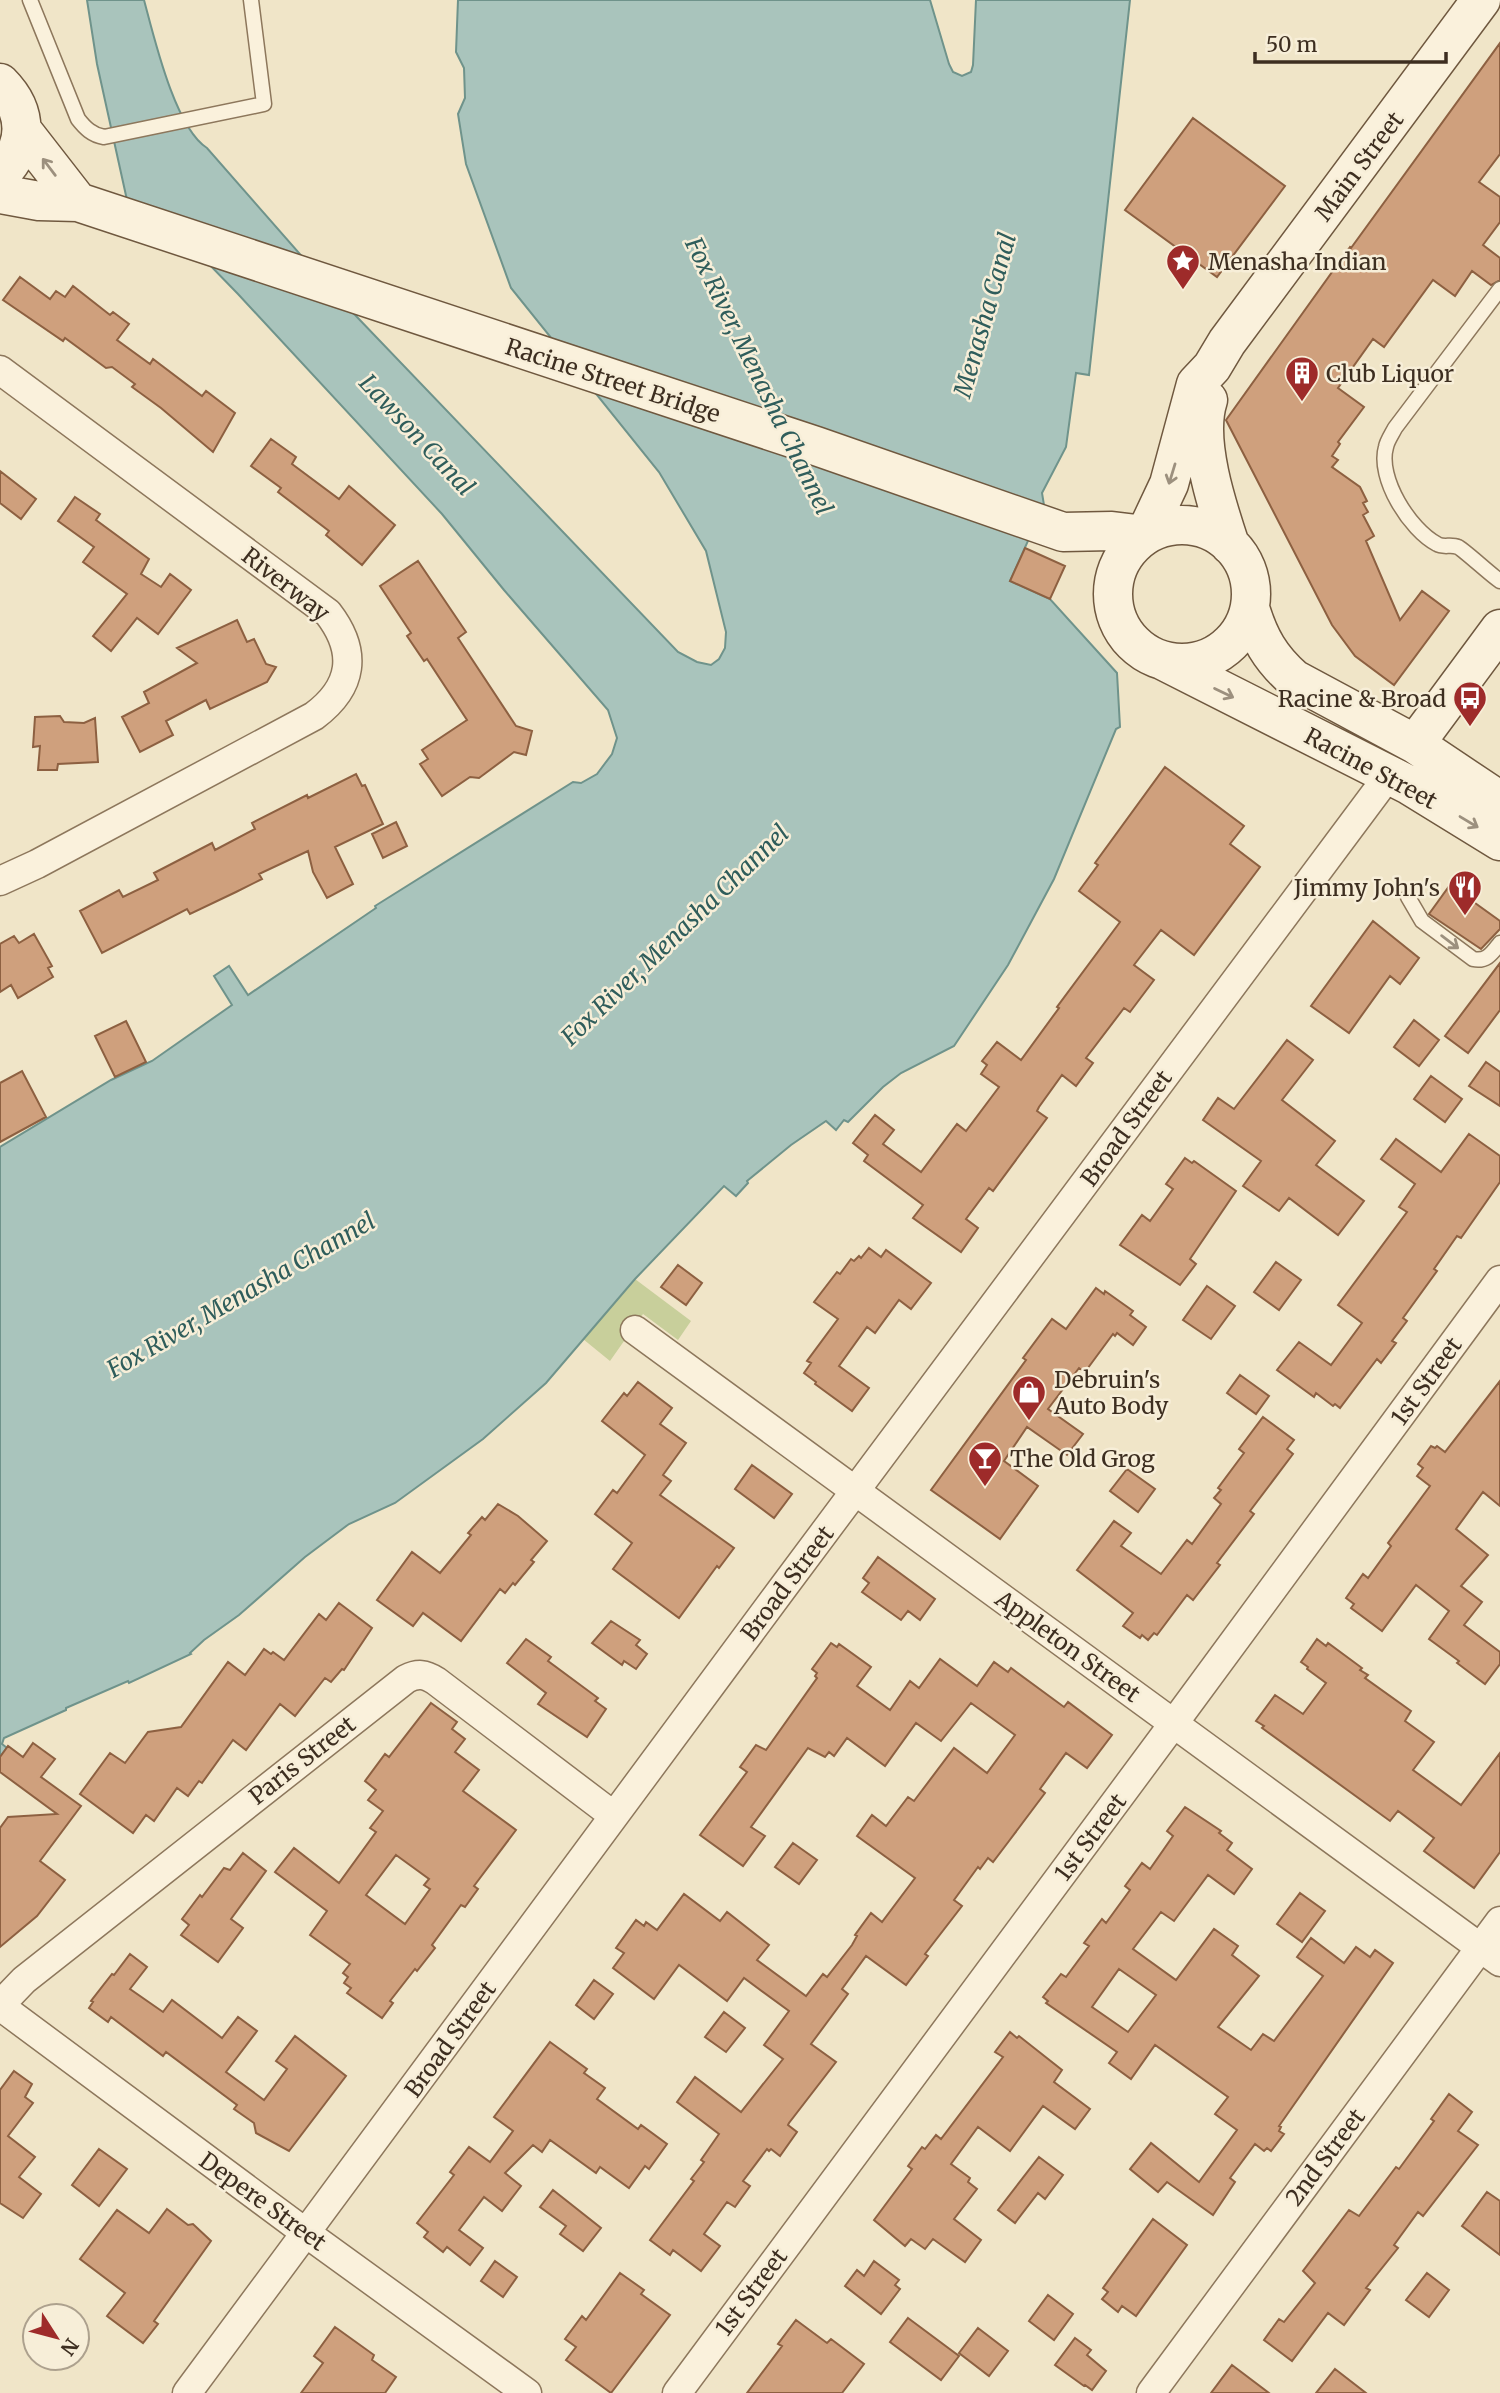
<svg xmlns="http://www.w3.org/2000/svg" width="1500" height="2393" viewBox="0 0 1500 2393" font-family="Merriweather,serif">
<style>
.green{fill:#c8cf9b}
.water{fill:#a9c4bc;stroke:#6f938b;stroke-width:2}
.building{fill:#cfa07d;stroke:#8d6041;stroke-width:2;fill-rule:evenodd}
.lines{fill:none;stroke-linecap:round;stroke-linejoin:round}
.lane-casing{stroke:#8d775c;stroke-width:17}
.street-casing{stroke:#8d775c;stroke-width:31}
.secondary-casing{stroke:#6f583f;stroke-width:41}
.lane{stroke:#faf1dc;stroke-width:14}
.street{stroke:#faf1dc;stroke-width:28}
.secondary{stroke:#faf1dc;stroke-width:38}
.oneway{stroke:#9c907e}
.labels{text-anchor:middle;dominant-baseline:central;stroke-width:5;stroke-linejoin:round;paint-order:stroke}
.street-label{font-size:23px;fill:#3d2e20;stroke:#f7eed8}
.poi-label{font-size:23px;fill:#3d2e20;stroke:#f7eed8;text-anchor:start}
.water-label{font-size:24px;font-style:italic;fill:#2f5d5b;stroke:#f7eed8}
</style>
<rect width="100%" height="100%" fill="#f0e5c8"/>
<path class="green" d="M635,1279L691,1321L678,1340L643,1314L610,1361L583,1339Z"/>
<path class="water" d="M87,0H144C154,37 175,128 207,148L334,293L678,652L697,662L711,665L719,659L725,648L726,632L706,551L659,472L511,288L466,164L458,114L465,98L464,68L456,52L458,0H930L949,64L953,72L962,76L971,72L973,65L976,0H1130L1089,375L1076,373L1066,447L1042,493L1044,505L1010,581L1050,599L1117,673L1120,727L1116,729L1054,879L1008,965L954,1046L901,1073L883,1087L848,1122L844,1120L836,1130L826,1121L791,1145L747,1181L748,1183L736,1196L724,1186L635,1279L546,1383L483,1439L395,1503L349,1524L305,1557L239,1615L204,1640L190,1653L191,1654L129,1683L128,1681L66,1708V1710L4,1738L2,1744L7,1748L0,1757V1147L111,1080L152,1061L232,1005L214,976L229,966L248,995L376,908L375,906L573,782L581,783L597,774L612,754L617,738L608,710L504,590L442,514L238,294L166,220L127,200L97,64Z"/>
<path class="building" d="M1500,43V154L1479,182L1500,197V222L1483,245L1500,258V280L1491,285L1472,271L1455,296L1433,280L1384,347L1373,339L1338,388L1364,407L1338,442L1340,444L1332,456L1338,460L1332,467L1360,487L1367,501L1363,503L1368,512L1363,515L1374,536L1366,541L1400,620L1422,591L1449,611L1394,685L1355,656L1332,625L1226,420L1350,247L1351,248Z
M1193,118L1285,186L1217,277L1125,210Z
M20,277L50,299L56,291L65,297L73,286L110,315L113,312L129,324L117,340L150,364L153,359L202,396L206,391L235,413L213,452L161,408L132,387L135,384L112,367L106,368L65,338L63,341L3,300Z
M271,439L296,457L292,464L339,499L349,486L395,525L362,565L326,535L329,531L278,492L281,488L251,466Z
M0,471L36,499L21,519L0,503Z
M75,497L100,514L96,520L149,559L141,574L161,587L170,574L191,590L158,634L137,618L111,651L93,636L127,594L83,562L94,547L58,521Z
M1025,548L1065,566L1050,599L1010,581Z
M418,561L466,632L458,638L516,726L532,731L526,755L514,752L479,778L470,777L442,796L420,764L428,759L422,750L467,720L427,659L424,661L407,636L411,633L380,586Z
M237,620L247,642L254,639L266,664L276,667L267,682L210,709L206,700L166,721L173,735L140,752L122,717L149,703L144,692L197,663L177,648Z
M60,716L64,722L84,723L95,718L98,762L58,764L57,770H38L40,746L33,747L35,717Z
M1165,767L1244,826L1230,844L1260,867L1194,955L1161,930L1134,965L1154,980L1130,1012L1124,1008L1086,1058L1093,1063L1076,1086L1062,1075L1039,1107L1037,1111L1047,1118L993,1191L989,1188L966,1219L978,1228L961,1252L913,1218L923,1205L864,1161L868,1155L853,1143L875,1115L894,1130L883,1144L921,1172L957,1124L966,1131L999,1087L981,1074L987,1065L982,1061L997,1042L1021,1060L1059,1008L1057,1007L1120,922L1079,891L1098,865L1095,863Z
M356,774L362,786L365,785L383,824L335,847L353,884L327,898L313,872L308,851L259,874L262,879L236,892L190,914L187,909L102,953L80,911L119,890L123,897L158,880L154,873L212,843L215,850L255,829L252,823L307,795L308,798Z
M396,822L407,846L383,858L372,834Z
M1450,885L1500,921V929L1481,949L1429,914Z
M1373,921L1419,958L1400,984L1390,976L1349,1033L1311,1006Z
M34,934L52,966L48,968L53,977L18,998L11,985L0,992V944L14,936L19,943Z
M1500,963V1010L1468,1053L1445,1036Z
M1414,1020L1439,1040L1419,1066L1394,1047Z
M126,1021L146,1062L115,1077L95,1036Z
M1287,1040L1313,1060L1282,1100L1335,1141L1316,1165L1364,1201L1338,1235L1289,1198L1279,1211L1243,1186L1261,1161L1203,1120L1218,1098L1234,1109Z
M1486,1062L1500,1072V1106L1469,1086Z
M22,1071L46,1117L0,1142V1083Z
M1431,1076L1462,1099L1445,1122L1414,1099Z
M1469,1134L1500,1156V1182L1461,1238L1457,1236L1434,1269L1437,1271L1403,1318L1407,1321L1392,1341L1396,1343L1381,1363L1377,1359L1340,1408L1335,1404L1333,1406L1316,1393L1314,1397L1277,1370L1299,1342L1331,1365L1362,1323L1338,1305L1407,1212L1399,1207L1415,1184L1381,1159L1396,1139L1441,1172Z
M1185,1158L1192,1163L1194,1161L1236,1191L1190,1259L1196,1264L1180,1285L1120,1245L1142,1215L1150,1221L1173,1189L1166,1184Z
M869,1248L881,1257L886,1250L931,1283L911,1309L899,1300L875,1333L867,1327L839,1366L869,1388L852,1411L815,1384L816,1382L804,1373L811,1363L807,1361L838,1319L814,1302L837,1272L840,1274L851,1259L854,1261L859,1256L861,1258Z
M1276,1262L1301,1280L1279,1310L1254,1292Z
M678,1265L702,1283L686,1305L661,1287Z
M1207,1286L1235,1306L1211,1339L1183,1320Z
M1096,1288L1104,1294L1105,1291L1133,1311L1130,1315L1146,1327L1133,1345L1117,1333L1115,1336L1113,1334L1085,1372L1079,1368L1048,1409L1083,1434L1067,1455L1027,1427L1004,1461L1038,1486L1000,1539L931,1490L1026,1360L1023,1358L1052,1319L1066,1329Z
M1240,1375L1269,1396L1256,1414L1227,1393Z
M1500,1381V1506L1483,1492L1456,1529L1488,1555L1461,1586L1482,1602L1464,1625L1500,1652V1664L1485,1684L1457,1663L1459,1661L1429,1639L1449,1611L1416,1585L1382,1631L1351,1608L1354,1604L1346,1598L1363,1574L1368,1578L1391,1546L1388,1543L1430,1486L1417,1476L1423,1468L1418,1464L1431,1446L1435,1448L1437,1446L1445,1452Z
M638,1382L672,1408L660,1424L686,1443L663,1475L671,1481L660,1495L734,1548L719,1568L717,1566L679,1618L613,1569L632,1543L595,1514L613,1490L617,1493L645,1455L602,1421L624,1393L627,1396Z
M1263,1417L1294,1440L1287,1449L1293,1454L1250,1511L1254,1514L1217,1563L1220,1565L1193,1600L1187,1595L1157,1635L1154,1633L1148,1640L1142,1635L1140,1638L1123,1626L1133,1613L1077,1570L1114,1521L1131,1533L1121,1546L1161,1574L1187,1540L1192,1544L1221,1504L1214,1498L1221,1490L1218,1488L1244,1453L1239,1449Z
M752,1465L792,1494L774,1518L735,1489Z
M1127,1469L1155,1489L1138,1512L1110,1491Z
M498,1504L518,1516L547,1541L531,1560L534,1562L515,1585L513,1583L505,1593L500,1589L461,1641L423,1613L413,1626L377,1600L412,1552L440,1573L471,1535L468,1533L482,1517L485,1520Z
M878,1557L935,1599L920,1620L908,1611L901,1620L862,1592L869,1583L863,1578Z
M339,1603L372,1628L344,1670L342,1669L331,1682L325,1678L295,1716L280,1704L246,1750L233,1740L202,1783L199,1781L188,1796L177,1788L154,1821L146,1815L133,1833L80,1794L110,1753L125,1763L148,1732L181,1727L228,1662L245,1675L264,1649L271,1654L273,1652L284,1660L319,1614L326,1620Z
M611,1621L640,1640L636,1645L647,1654L636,1669L624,1661L622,1665L592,1643Z
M526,1639L551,1657L548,1661L598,1698L595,1701L606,1709L587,1737L538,1704L546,1693L507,1663Z
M1317,1639L1326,1646L1328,1643L1362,1668L1360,1670L1368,1675L1365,1678L1411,1711L1405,1721L1434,1742L1413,1770L1461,1805L1500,1753V1852L1474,1888L1424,1851L1434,1838L1398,1811L1390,1821L1262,1728L1264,1726L1256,1721L1275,1695L1303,1714L1326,1683L1307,1669L1308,1667L1301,1662Z
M831,1643L837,1647L839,1644L871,1667L857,1686L890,1710L910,1681L919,1688L940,1659L977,1686L994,1662L1008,1672L1011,1668L1064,1707L1068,1702L1112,1735L1087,1768L1066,1753L1040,1789L1045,1793L1009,1841L993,1862L988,1858L980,1869L978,1867L954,1900L962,1906L925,1954L928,1956L906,1985L866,1956L842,1989L848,1994L811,2044L836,2062L789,2123L788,2125L797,2132L780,2156L771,2149L769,2151L767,2149L743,2181L750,2186L735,2207L727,2202L704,2234L720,2246L701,2271L673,2250L670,2255L650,2240L694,2181L691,2179L704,2162L701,2160L719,2134L677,2102L695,2077L741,2112L783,2059L764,2045L789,2011L744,1978L727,2001L679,1965L654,1999L613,1968L624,1953L616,1948L636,1920L644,1926L646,1922L657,1930L684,1894L720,1921L727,1912L769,1945L757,1960L806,1996L823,1974L827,1977L852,1945L857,1936L855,1935L871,1913L882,1922L915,1878L857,1836L872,1815L886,1826L908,1797L914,1801L954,1748L987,1773L1015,1735L971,1703L941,1741L916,1723L885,1766L847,1738L834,1756L829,1752L825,1757L808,1748L751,1827L765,1836L743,1866L700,1835L747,1772L740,1767L756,1745L766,1750L817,1678L815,1676L817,1673L812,1669Z
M431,1703L457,1722L452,1729L465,1739L455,1752L479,1770L463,1791L516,1830L474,1886L478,1889L465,1907L461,1905L432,1945L435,1948L417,1971L415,1969L390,2001L393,2003L382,2018L347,1993L351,1988L344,1983L348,1977L343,1973L350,1964L310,1935L327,1911L275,1872L294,1848L339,1883L376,1832L370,1828L383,1811L368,1800L376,1790L365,1781L385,1754L389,1757ZM396,1855L429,1879L424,1885L430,1889L405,1924L366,1895Z
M33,1743L55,1759L41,1777L81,1806L40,1861L65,1880L37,1916L0,1947V1828L8,1817L57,1814L0,1772V1757L8,1746L23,1757Z
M1185,1807L1221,1831L1219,1833L1232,1843L1227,1850L1252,1869L1234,1894L1208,1875L1174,1921L1161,1912L1133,1949L1176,1980L1214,1929L1238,1946L1232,1955L1259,1976L1218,2027L1251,2050L1263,2034L1274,2041L1323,1976L1297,1957L1311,1938L1344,1963L1356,1947L1370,1957L1375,1950L1393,1963L1279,2126L1281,2127L1279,2131L1284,2134L1271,2151L1267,2148L1264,2151L1255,2144L1230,2178L1235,2182L1213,2215L1167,2182L1158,2192L1130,2169L1151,2143L1199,2182L1237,2130L1215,2114L1228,2097L1155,2045L1131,2079L1109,2063L1117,2052L1046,2003L1048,2001L1043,1997L1061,1974L1066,1977L1089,1946L1084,1943L1102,1919L1106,1923L1130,1890L1125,1886L1142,1863L1150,1869L1173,1836L1167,1831ZM1119,1969L1156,1995L1128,2032L1092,2007Z
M793,1843L817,1860L799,1884L775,1867Z
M243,1853L266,1871L231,1919L243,1928L218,1962L181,1935L189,1925L182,1919L200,1895L202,1897L224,1868L230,1870Z
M1300,1893L1325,1911L1302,1942L1277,1924Z
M130,1954L147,1967L130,1989L163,2012L172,2000L222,2038L238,2017L257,2031L226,2072L264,2100L287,2069L276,2061L295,2036L346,2076L289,2151L256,2133L254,2123L234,2109L237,2105L166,2052L163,2056L111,2017L108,2022L89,2008L93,2002L91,2001L112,1974L114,1975Z
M594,1980L613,1994L594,2019L576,2005Z
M724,2012L745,2028L726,2052L705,2037Z
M1010,2032L1017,2038L1019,2036L1062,2070L1054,2082L1090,2109L1075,2129L1043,2106L1010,2151L978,2127L951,2164L970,2178L968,2182L977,2189L954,2219L981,2240L965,2262L933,2239L925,2249L911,2239L905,2246L874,2220L912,2169L908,2166L922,2147L925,2149L936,2135L941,2139L1003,2057L995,2052Z
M550,2042L587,2069L584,2073L605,2088L597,2099L638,2129L641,2125L667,2144L649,2169L645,2166L629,2188L600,2167L596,2173L550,2140L542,2152L533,2145L505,2173L521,2186L502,2211L484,2197L459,2230L483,2248L470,2265L447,2247L443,2252L424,2237L428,2232L417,2223L454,2175L450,2172L469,2147L490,2162L513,2131L494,2117Z
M14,2071L32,2084L25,2097L33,2103L8,2136L35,2157L19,2177L41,2194L23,2218L0,2203V2090Z
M1449,2094L1472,2112L1458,2131L1478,2145L1423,2216L1418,2212L1394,2245L1398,2248L1366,2288L1370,2290L1344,2325L1328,2313L1292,2361L1264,2340L1279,2319L1284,2322L1315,2283L1303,2271L1349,2210L1359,2216L1396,2167L1399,2169L1434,2121L1431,2119Z
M99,2149L127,2169L99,2206L72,2185Z
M1039,2157L1063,2175L1045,2199L1038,2193L1015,2223L998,2210Z
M553,2190L601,2228L583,2251L560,2234L566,2226L540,2207Z
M1487,2192L1500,2201V2255L1462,2226Z
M167,2209L188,2225L193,2224L211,2241L154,2321L158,2324L143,2343L107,2316L125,2293L80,2259L117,2210L149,2233Z
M1153,2219L1187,2245L1136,2316L1122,2306L1118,2312L1102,2299L1108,2292L1103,2288Z
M495,2261L517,2277L503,2297L481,2281Z
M874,2261L899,2280L895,2285L900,2289L881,2314L845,2286L857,2270L864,2276Z
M620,2273L644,2290L641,2294L670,2315L611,2393L566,2360L576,2347L565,2339L582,2316L586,2320Z
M1427,2273L1449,2290L1429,2317L1406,2300Z
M1048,2295L1073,2314L1054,2340L1029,2321Z
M908,2318L959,2356L941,2380L890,2342Z
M796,2320L827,2343L831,2339L864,2364L842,2393H747L782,2346L778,2344Z
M335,2327L374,2355L372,2360L396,2377L385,2393H301L323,2363L314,2356Z
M978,2328L1008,2351L989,2376L959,2353Z
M1075,2338L1091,2350L1087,2355L1106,2371L1092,2390L1085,2385L1084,2386L1055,2365Z
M1232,2365L1269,2393H1211Z
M1335,2369L1366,2393H1316Z"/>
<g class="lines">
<g class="lane-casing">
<path id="lane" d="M30,0L78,119C85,128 92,135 104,137L264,104L251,0
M1500,289L1395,428C1392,434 1387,441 1386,447C1377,478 1410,530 1437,544C1443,548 1451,544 1458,547C1463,549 1492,576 1500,581
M1408,897L1422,921L1473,959C1487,962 1492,953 1500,943"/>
</g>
<g class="street-casing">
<path id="street" d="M0,370L328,613C358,652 353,687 314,716L37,864L0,881
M635,1330L1500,1962
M0,2005L24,1980L406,1679C418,1673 425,1674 436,1681L614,1816
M0,2006L306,2233L527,2393
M187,2393L782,1589L1389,775
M677,2393L1174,1723L1500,1280
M1151,2393L1500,1921"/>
</g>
<g class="secondary-casing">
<path id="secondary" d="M0,83C29,112 28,146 0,175
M22,130L78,202
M0,194L39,201L78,202L816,446L1063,532L1112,531L1145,535L1169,484L1196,384L1212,367L1227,342L1481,0
M1208,400C1195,440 1217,506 1230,545
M1113 594a69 69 0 1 1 138 0a69 69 0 1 1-138 0Z
M1250,608C1259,638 1270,658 1294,679L1415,744L1500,801
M1164,661L1409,785L1500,841
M1415,744L1500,629"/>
</g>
<use href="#lane" class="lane"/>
<use href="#street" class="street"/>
<use href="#secondary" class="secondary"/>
</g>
<defs><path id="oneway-shaft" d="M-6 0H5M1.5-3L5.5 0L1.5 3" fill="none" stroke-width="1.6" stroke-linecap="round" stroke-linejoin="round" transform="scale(1.75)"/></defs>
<g class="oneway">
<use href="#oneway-shaft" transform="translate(49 167) rotate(-127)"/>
<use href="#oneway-shaft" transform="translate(1172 474) rotate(107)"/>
<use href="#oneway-shaft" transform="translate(1224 693) rotate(26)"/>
<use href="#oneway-shaft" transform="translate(1469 822) rotate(31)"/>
<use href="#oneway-shaft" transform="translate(1450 942) rotate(37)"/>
</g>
<defs>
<g id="sight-pin" transform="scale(1.75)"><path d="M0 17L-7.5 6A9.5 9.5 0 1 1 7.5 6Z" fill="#9e2b2a" stroke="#f7eed8"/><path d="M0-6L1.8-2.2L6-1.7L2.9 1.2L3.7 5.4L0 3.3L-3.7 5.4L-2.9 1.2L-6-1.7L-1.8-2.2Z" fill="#fff"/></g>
<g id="building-pin" transform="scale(1.75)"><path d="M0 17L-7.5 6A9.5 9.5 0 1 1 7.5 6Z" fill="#9e2b2a" stroke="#f7eed8"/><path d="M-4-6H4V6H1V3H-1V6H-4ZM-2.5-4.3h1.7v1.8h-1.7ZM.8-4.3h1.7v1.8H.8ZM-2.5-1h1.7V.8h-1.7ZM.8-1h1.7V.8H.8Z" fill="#fff"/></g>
<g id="bus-pin" transform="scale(1.75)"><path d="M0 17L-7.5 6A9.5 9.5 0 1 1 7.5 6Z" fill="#9e2b2a" stroke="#f7eed8"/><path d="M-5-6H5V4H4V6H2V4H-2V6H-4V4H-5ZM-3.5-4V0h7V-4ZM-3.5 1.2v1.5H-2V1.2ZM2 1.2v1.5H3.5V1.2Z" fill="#fff"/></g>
<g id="restaurant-pin" transform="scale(1.75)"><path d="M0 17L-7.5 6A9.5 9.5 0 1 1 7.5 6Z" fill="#9e2b2a" stroke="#f7eed8"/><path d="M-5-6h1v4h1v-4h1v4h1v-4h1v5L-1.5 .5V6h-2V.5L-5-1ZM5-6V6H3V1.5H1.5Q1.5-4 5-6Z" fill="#fff"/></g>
<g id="shop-pin" transform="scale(1.75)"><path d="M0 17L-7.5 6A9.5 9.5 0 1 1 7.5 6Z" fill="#9e2b2a" stroke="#f7eed8"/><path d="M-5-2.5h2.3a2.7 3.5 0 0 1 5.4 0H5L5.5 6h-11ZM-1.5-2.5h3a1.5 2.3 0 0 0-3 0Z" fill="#fff"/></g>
<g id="bar-pin" transform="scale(1.75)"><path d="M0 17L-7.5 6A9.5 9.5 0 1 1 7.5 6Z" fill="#9e2b2a" stroke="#f7eed8"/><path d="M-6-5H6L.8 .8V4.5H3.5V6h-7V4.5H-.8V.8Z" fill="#fff"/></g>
</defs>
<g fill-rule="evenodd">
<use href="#sight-pin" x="1183" y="261"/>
<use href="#building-pin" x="1302" y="373"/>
<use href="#bus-pin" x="1470" y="698"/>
<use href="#restaurant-pin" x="1465" y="887"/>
<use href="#shop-pin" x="1029" y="1392"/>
<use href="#bar-pin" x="985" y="1458"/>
</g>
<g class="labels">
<g class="street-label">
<text transform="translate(1359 166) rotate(-53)">Main Street</text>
<text transform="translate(613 380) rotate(18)">Racine Street Bridge</text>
<text transform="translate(286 584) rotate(38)">Riverway</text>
<text transform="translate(1371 768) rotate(28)">Racine Street</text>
<text transform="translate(1126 1128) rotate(-54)">Broad Street</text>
<text transform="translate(1426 1381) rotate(-54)">1st Street</text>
<text transform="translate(787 1583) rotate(-53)">Broad Street</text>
<text transform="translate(1068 1646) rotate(36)">Appleton Street</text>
<text transform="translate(302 1760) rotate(-38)">Paris Street</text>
<text transform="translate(1090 1837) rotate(-53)">1st Street</text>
<text transform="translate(450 2039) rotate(-54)">Broad Street</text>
<text transform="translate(1325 2157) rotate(-53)">2nd Street</text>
<text transform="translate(263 2201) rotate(36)">Depere Street</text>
<text transform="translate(751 2292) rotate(-53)">1st Street</text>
</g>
<g class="poi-label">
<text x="1208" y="261">Menasha Indian</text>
<text x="1326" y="373">Club Liquor</text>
<text x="1446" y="698" text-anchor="end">Racine &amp; Broad</text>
<text x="1440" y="887" text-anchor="end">Jimmy John's</text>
<text x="1054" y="1379">Debruin's<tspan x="1054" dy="26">Auto Body</tspan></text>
<text x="1010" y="1458">The Old Grog</text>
</g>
<g class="water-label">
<text transform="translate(985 315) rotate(-74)">Menasha Canal</text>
<text transform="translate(759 376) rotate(64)">Fox River, Menasha Channel</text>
<text transform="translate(417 435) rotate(47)">Lawson Canal</text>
<text transform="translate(675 935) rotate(-44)">Fox River, Menasha Channel</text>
<text transform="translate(241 1295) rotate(-30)">Fox River, Menasha Channel</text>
</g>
</g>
<g transform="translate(56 2337) rotate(126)"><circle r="33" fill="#f7eed8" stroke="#ada18e" stroke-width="2"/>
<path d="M0-5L12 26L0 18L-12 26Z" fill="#9e2b2a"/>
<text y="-10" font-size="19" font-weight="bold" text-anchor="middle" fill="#3d2e20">N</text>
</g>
<path d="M1255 52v10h191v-10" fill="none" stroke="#3d2e20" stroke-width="3.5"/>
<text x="1266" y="52" font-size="21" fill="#3d2e20" stroke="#f7eed8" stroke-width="5" paint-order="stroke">50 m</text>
</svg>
